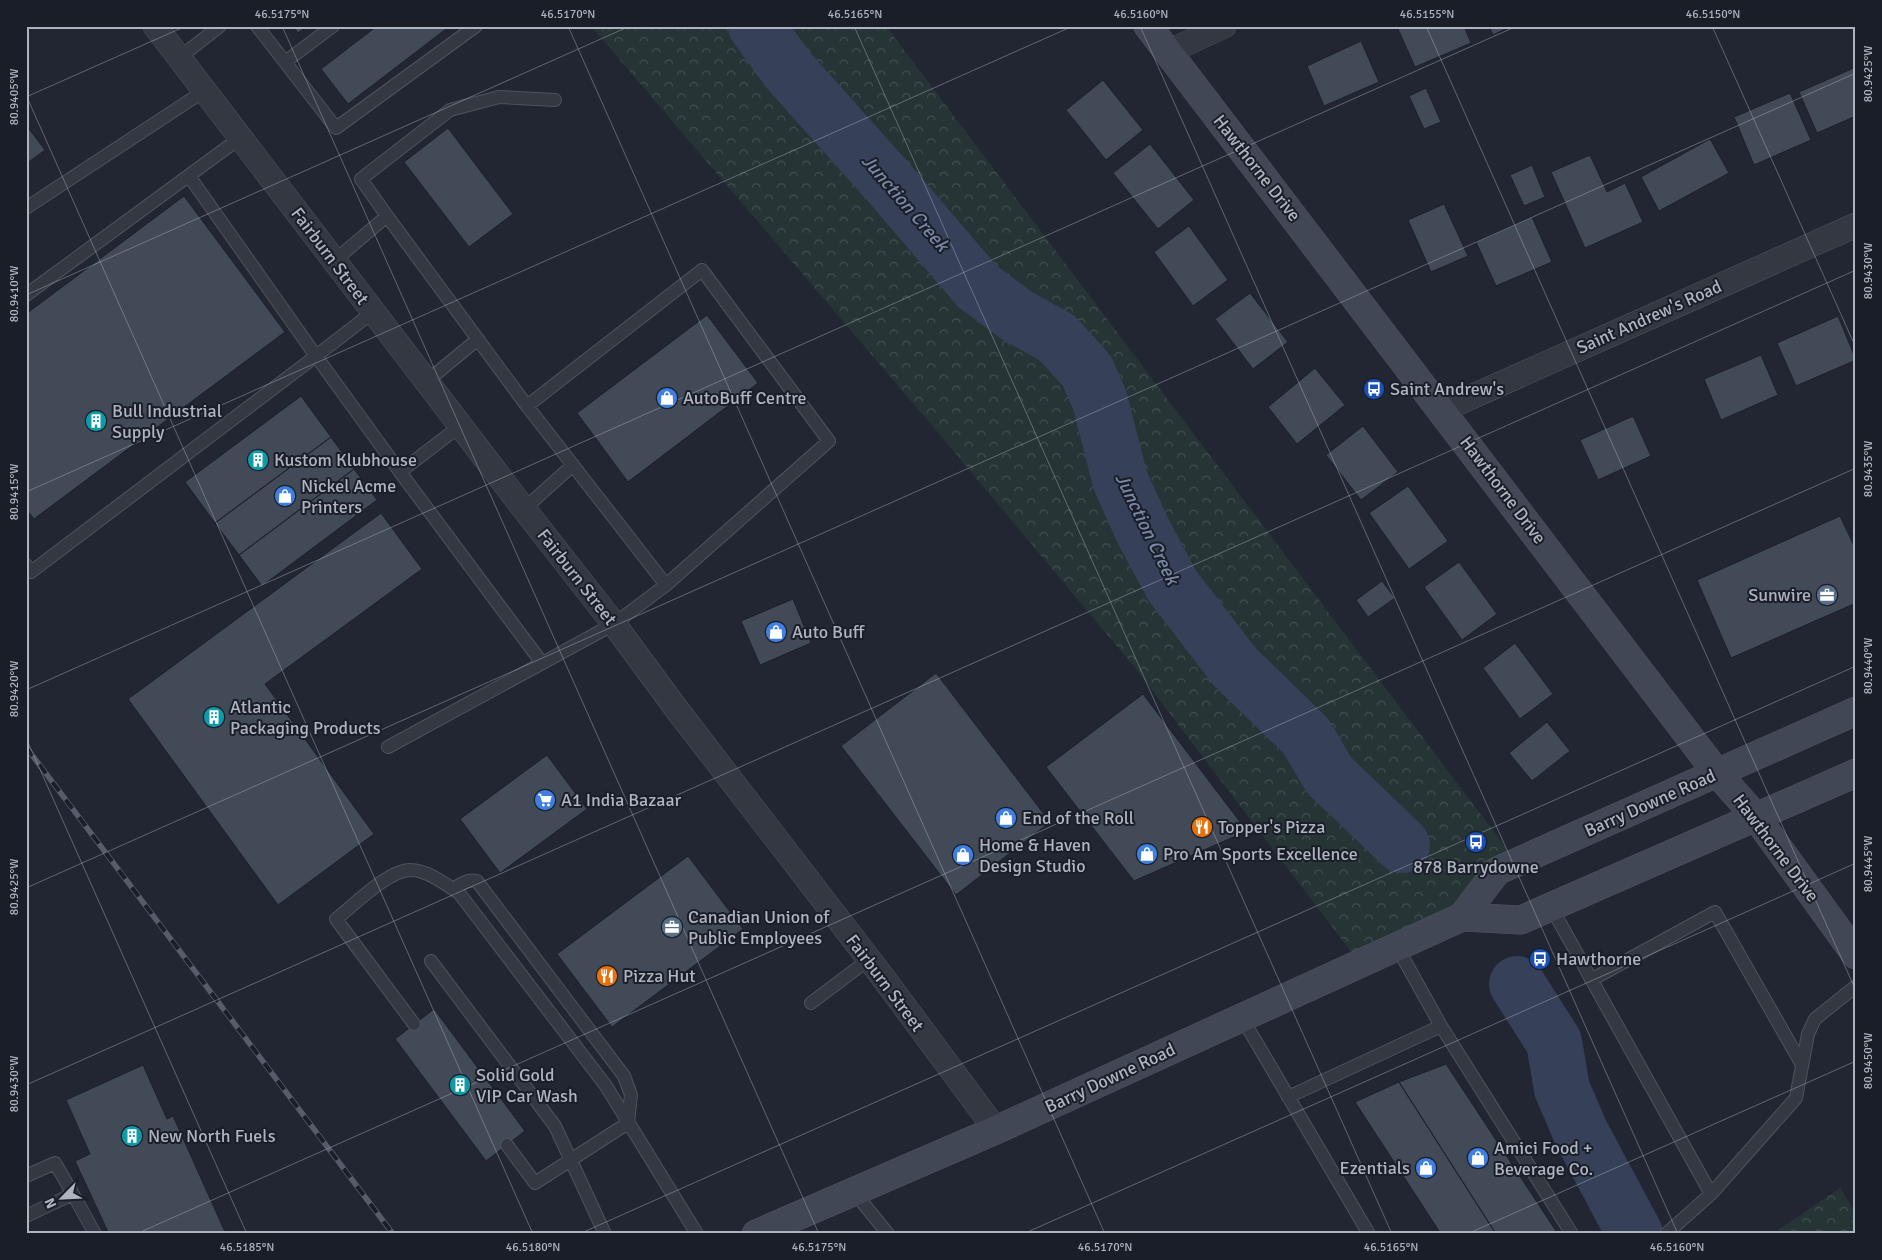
<svg xmlns="http://www.w3.org/2000/svg" width="1882" height="1260" viewBox="0 0 1882 1260" font-family="Signika,sans-serif">
<style>
.forest{fill:url(#forest-crowns)}
.lines{fill:none;stroke-linecap:round;stroke-linejoin:round}
.river{stroke:#364058;stroke-width:56}
.building{fill:#424957;stroke:#1b202a}
.lane-casing{stroke:#4e535e;stroke-width:14}
.street-casing{stroke:#4e535e;stroke-width:25}
.secondary-casing{stroke:#4e535e;stroke-width:29}
.lane{stroke:#343843;stroke-width:12}
.street{stroke:#343843;stroke-width:24}
.secondary{stroke:#424756;stroke-width:28}
.rail-casing{stroke:#565c6a;stroke-width:5.5}
.rail{stroke:#191e28;stroke-width:4;stroke-dasharray:11;stroke-linecap:butt}
.ticks{fill:none;stroke:#aeb3c0;stroke-width:1;stroke-opacity:0.45}
.labels{text-anchor:middle;dominant-baseline:central;stroke-width:4;stroke-linejoin:round;paint-order:stroke}
.street-label{font-size:18px;fill:#aeb3c0;stroke:#191e28}
.poi-label{font-size:18px;fill:#aeb3c0;stroke:#191e28;text-anchor:start}
.water-label{font-size:19px;font-style:italic;fill:#7987a6;stroke:#191e28}
.neatline{fill:none;stroke:#aeb3c0;stroke-width:2}
.ticks-label{font-size:12px;text-anchor:middle;fill:#aeb3c0}
</style>
<defs>
<pattern id="forest-crowns" width="20" height="18" patternUnits="userSpaceOnUse" patternTransform="scale(1.25)"><rect width="20" height="18" fill="#263436"/><path d="M2 6a3 3 0 1 1 6 0M12 15a3 3 0 1 1 6 0" fill="none" stroke="#434f51"/></pattern>
</defs>
<rect width="100%" height="100%" fill="#212632"/>
<path class="forest" d="M591,26H886L1516,861L1458,921L1361,965L1136,669L940,435Z
M1840,1188L1856,1213V1234H1772Z"/>
<g class="lines">
<path class="river" d="M756,26L789,71L891,185L977,286L1016,315L1057,338L1087,371L1100,401L1120,480L1143,531L1172,585L1234,666L1306,736L1329,775L1402,845
M1517,984L1554,1042L1562,1089L1581,1133L1635,1234"/>
</g>
<path class="building" d="M293,26H307L298,33Z
M377,26H450L348,104L321,69Z
M1404,26H1464L1471,43L1415,67L1398,29Z
M1489,26H1511L1493,35Z
M1361,41L1379,82L1324,106L1307,66Z
M1856,67V116L1817,133L1799,92Z
M1103,80L1143,130L1106,160L1066,110Z
M1426,88L1441,122L1424,129L1409,96Z
M1790,93L1811,140L1754,165L1734,117Z
M26,125L45,150L26,164Z
M448,128L513,214L469,247L404,162Z
M1710,139L1729,173L1659,211L1641,177Z
M1150,144L1194,200L1158,229L1113,173Z
M1590,155L1607,192L1625,183L1643,222L1585,248L1551,172Z
M1532,165L1545,197L1524,206L1510,175Z
M184,196L285,332L34,519L26,509V314Z
M1444,204L1468,256L1431,272L1408,220Z
M1532,217L1552,262L1496,286L1476,242Z
M1189,226L1228,280L1193,306L1154,252Z
M1250,293L1288,342L1253,369L1215,319Z
M707,315L758,383L628,482L577,413Z
M1838,316L1856,360L1796,386L1777,343Z
M1761,355L1778,395L1721,420L1704,379Z
M1315,368L1345,405L1297,444L1268,407Z
M301,396L331,437L215,523L185,482Z
M1633,416L1651,456L1598,480L1580,440Z
M1363,426L1398,472L1361,500L1326,455Z
M331,437L354,469L239,555L215,523Z
M354,469L377,500L262,586L239,555Z
M1408,486L1448,541L1409,569L1369,513Z
M381,513L422,569L265,684L374,834L278,905L128,699Z
M1840,516L1856,550V603L1731,658L1697,580Z
M1459,562L1497,614L1462,640L1424,587Z
M1382,581L1395,598L1368,617L1356,600Z
M793,599L811,643L760,665L741,621Z
M1515,643L1553,694L1520,719L1483,668Z
M936,673L1050,822L956,895L841,746Z
M1143,694L1247,831L1134,881L1046,767Z
M1547,722L1570,751L1532,781L1509,753Z
M547,755L587,809L500,873L460,819Z
M688,856L743,929L612,1027L557,954Z
M434,1009L525,1131L486,1161L395,1039Z
M1446,1064L1558,1234H1496L1399,1082Z
M143,1065L167,1119L173,1116L226,1234H109L75,1161L90,1154L66,1100Z
M1399,1082L1496,1234H1441L1355,1102Z"/>
<g class="lines">
<g class="lane-casing">
<path id="lane" d="M257,26L336,128L476,26
M179,58L220,26
M285,62L333,26
M189,176L316,356L373,312
M26,208L204,91
M387,216L361,179L450,110L499,97L555,100
M334,261L387,216L527,406
M26,295L240,138
M426,382L478,339
M460,426L400,472L542,663
M524,509L573,465
M26,565L31,572L316,356L400,472
M388,747L614,624L666,585L829,441L702,270L527,406L666,585
M453,889C461,884 467,879 477,881L624,1076L631,1095L628,1123
M1551,907L1711,1194
M1397,947L1441,1026L1572,1234
M431,961L555,1126L605,1234
M1591,980L1715,912L1801,1063
M811,1003L868,960
M1242,1018L1369,1234
M414,1024L336,919C354,905 387,871 410,870C428,870 445,884 459,893L606,1086L697,1234
M1288,1097L1441,1026
M507,1145L535,1183L628,1123
M26,1176L55,1163L73,1194
M854,1192L888,1234
M26,1216L73,1194L95,1234
M1666,1234L1711,1194L1796,1098L1808,1034L1815,1019L1856,986"/>
</g>
<g class="street-casing">
<path id="street" d="M155,26L524,509L614,624L678,711L882,976L996,1130
M1168,52L1224,26
M1442,410L1856,225"/>
</g>
<g class="secondary-casing">
<path id="secondary" d="M1148,26L1717,773L1756,817L1856,955
M1462,917L1497,871L1856,711
M756,1234L996,1130L1462,917L1521,920L1856,773"/>
</g>
<use href="#lane" class="lane"/>
<use href="#street" class="street"/>
<use href="#secondary" class="secondary"/>
<g class="rail-casing">
<path id="rail" d="M26,747L393,1234"/>
</g>
<use href="#rail" class="rail"/>
</g>
<path class="ticks" d="M282,26L819,1234M568,26L1105,1234M854,26L1392,1234M1140,26L1678,1234M1426,26L1856,991M1712,26L1856,348M26,95L533,1234M26,97L186,26M26,295L630,26M26,492L1073,26M26,690L1517,26M26,738L247,1234M26,888L1856,73M26,1085L1856,270M136,1234L1856,468M579,1234L1856,666M1023,1234L1856,863M1467,1234L1856,1061"/>
<defs>
<g id="bus-disc" transform="scale(1.125)"><circle r="9.5" fill="#1a4fb4" stroke="#191e28"/><path d="M-5-6H5V4H4V6H2V4H-2V6H-4V4H-5ZM-3.5-4V0h7V-4ZM-3.5 1.2v1.5H-2V1.2ZM2 1.2v1.5H3.5V1.2Z" fill="#fff"/></g>
<g id="shop-disc" transform="scale(1.125)"><circle r="9.5" fill="#3f7fe0" stroke="#191e28"/><path d="M-5-2.5h2.3a2.7 3.5 0 0 1 5.4 0H5L5.5 6h-11ZM-1.5-2.5h3a1.5 2.3 0 0 0-3 0Z" fill="#fff"/></g>
<g id="building-disc" transform="scale(1.125)"><circle r="9.5" fill="#0f9aa8" stroke="#191e28"/><path d="M-4-6H4V6H1V3H-1V6H-4ZM-2.5-4.3h1.7v1.8h-1.7ZM.8-4.3h1.7v1.8H.8ZM-2.5-1h1.7V.8h-1.7ZM.8-1h1.7V.8H.8Z" fill="#fff"/></g>
<g id="office-disc" transform="scale(1.125)"><circle r="9.5" fill="#5c6f8a" stroke="#191e28"/><path d="M-6-3h4V-5.5h4V-3h4V5H-6ZM-1-4.5V-3h2v-1.5ZM-6 0V1H6V0Z" fill="#fff"/></g>
<g id="supermarket-disc" transform="scale(1.125)"><circle r="9.5" fill="#3f7fe0" stroke="#191e28"/><path d="M-6-5.5h2.5l.6 2H6L4.5 2H-2.5L-4.4-4H-6ZM-1.5 3.2a1.3 1.3 0 1 0 .1 0ZM3 3.2a1.3 1.3 0 1 0 .1 0Z" fill="#fff"/></g>
<g id="restaurant-disc" transform="scale(1.125)"><circle r="9.5" fill="#e8710a" stroke="#191e28"/><path d="M-5-6h1v4h1v-4h1v4h1v-4h1v5L-1.5 .5V6h-2V.5L-5-1ZM5-6V6H3V1.5H1.5Q1.5-4 5-6Z" fill="#fff"/></g>
</defs>
<g fill-rule="evenodd">
<use href="#bus-disc" x="1374" y="389"/>
<use href="#shop-disc" x="667" y="398"/>
<use href="#building-disc" x="96" y="421"/>
<use href="#building-disc" x="258" y="460"/>
<use href="#shop-disc" x="285" y="496"/>
<use href="#office-disc" x="1827" y="595"/>
<use href="#shop-disc" x="776" y="632"/>
<use href="#building-disc" x="214" y="717"/>
<use href="#supermarket-disc" x="545" y="800"/>
<use href="#shop-disc" x="1006" y="818"/>
<use href="#restaurant-disc" x="1202" y="827"/>
<use href="#bus-disc" x="1476" y="842"/>
<use href="#shop-disc" x="1147" y="854"/>
<use href="#shop-disc" x="963" y="855"/>
<use href="#office-disc" x="672" y="927"/>
<use href="#bus-disc" x="1540" y="959"/>
<use href="#restaurant-disc" x="607" y="976"/>
<use href="#building-disc" x="460" y="1085"/>
<use href="#building-disc" x="132" y="1136"/>
<use href="#shop-disc" x="1478" y="1158"/>
<use href="#shop-disc" x="1426" y="1168"/>
</g>
<g class="labels">
<g class="street-label">
<text transform="translate(1257 168) rotate(52)">Hawthorne Drive</text>
<text transform="translate(330 256) rotate(53)">Fairburn Street</text>
<text transform="translate(1649 317) rotate(-24)">Saint Andrew's Road</text>
<text transform="translate(1503 490) rotate(53)">Hawthorne Drive</text>
<text transform="translate(577 577) rotate(52)">Fairburn Street</text>
<text transform="translate(1650 803) rotate(-24)">Barry Downe Road</text>
<text transform="translate(1776 848) rotate(53)">Hawthorne Drive</text>
<text transform="translate(885 983) rotate(53)">Fairburn Street</text>
<text transform="translate(1110 1078) rotate(-25)">Barry Downe Road</text>
</g>
<g class="poi-label">
<text x="1390" y="389">Saint Andrew's</text>
<text x="683" y="398">AutoBuff Centre</text>
<text x="112" y="411">Bull Industrial<tspan x="112" dy="21">Supply</tspan></text>
<text x="274" y="460">Kustom Klubhouse</text>
<text x="301" y="486">Nickel Acme<tspan x="301" dy="21">Printers</tspan></text>
<text x="1811" y="595" text-anchor="end">Sunwire</text>
<text x="792" y="632">Auto Buff</text>
<text x="230" y="707">Atlantic<tspan x="230" dy="21">Packaging Products</tspan></text>
<text x="561" y="800">A1 India Bazaar</text>
<text x="1022" y="818">End of the Roll</text>
<text x="1218" y="827">Topper's Pizza</text>
<text x="979" y="845">Home &amp; Haven<tspan x="979" dy="21">Design Studio</tspan></text>
<text x="1163" y="854">Pro Am Sports Excellence</text>
<text x="1476" y="867" text-anchor="middle">878 Barrydowne</text>
<text x="688" y="917">Canadian Union of<tspan x="688" dy="21">Public Employees</tspan></text>
<text x="1556" y="959">Hawthorne</text>
<text x="623" y="976">Pizza Hut</text>
<text x="476" y="1075">Solid Gold<tspan x="476" dy="21">VIP Car Wash</tspan></text>
<text x="148" y="1136">New North Fuels</text>
<text x="1494" y="1148">Amici Food +<tspan x="1494" dy="21">Beverage Co.</tspan></text>
<text x="1410" y="1168" text-anchor="end">Ezentials</text>
</g>
<g class="water-label">
<text transform="translate(905 203) rotate(49)">Junction Creek</text>
<text transform="translate(1147 529) rotate(64)">Junction Creek</text>
</g>
</g>
<rect width="1882" height="1260" fill="none" stroke="#191e28" stroke-width="55"/>
<g transform="translate(62 1198) rotate(246)" stroke="#191e28" stroke-width="4" paint-order="stroke">
<path d="M0-4L9 19L0 12L-9 19Z" fill="#aeb3c0"/>
<text y="-8" font-size="14" font-weight="bold" text-anchor="middle" fill="#aeb3c0">N</text>
</g>
<rect x="28" y="28" width="1826" height="1204" class="neatline"/>
<g class="ticks-label">
<text x="282" y="18">46.5175°N</text>
<text x="568" y="18">46.5170°N</text>
<text x="855" y="18">46.5165°N</text>
<text x="1141" y="18">46.5160°N</text>
<text x="1427" y="18">46.5155°N</text>
<text x="1713" y="18">46.5150°N</text>
<text transform="translate(1868 74) rotate(-90)" y="4">80.9425°W</text>
<text transform="translate(14 97) rotate(-90)" y="4">80.9405°W</text>
<text transform="translate(1868 271) rotate(-90)" y="4">80.9430°W</text>
<text transform="translate(14 294) rotate(-90)" y="4">80.9410°W</text>
<text transform="translate(1868 469) rotate(-90)" y="4">80.9435°W</text>
<text transform="translate(14 492) rotate(-90)" y="4">80.9415°W</text>
<text transform="translate(1868 666) rotate(-90)" y="4">80.9440°W</text>
<text transform="translate(14 689) rotate(-90)" y="4">80.9420°W</text>
<text transform="translate(1868 864) rotate(-90)" y="4">80.9445°W</text>
<text transform="translate(14 887) rotate(-90)" y="4">80.9425°W</text>
<text transform="translate(1868 1061) rotate(-90)" y="4">80.9450°W</text>
<text transform="translate(14 1084) rotate(-90)" y="4">80.9430°W</text>
<text x="247" y="1251">46.5185°N</text>
<text x="533" y="1251">46.5180°N</text>
<text x="819" y="1251">46.5175°N</text>
<text x="1105" y="1251">46.5170°N</text>
<text x="1391" y="1251">46.5165°N</text>
<text x="1677" y="1251">46.5160°N</text>
</g>
</svg>
